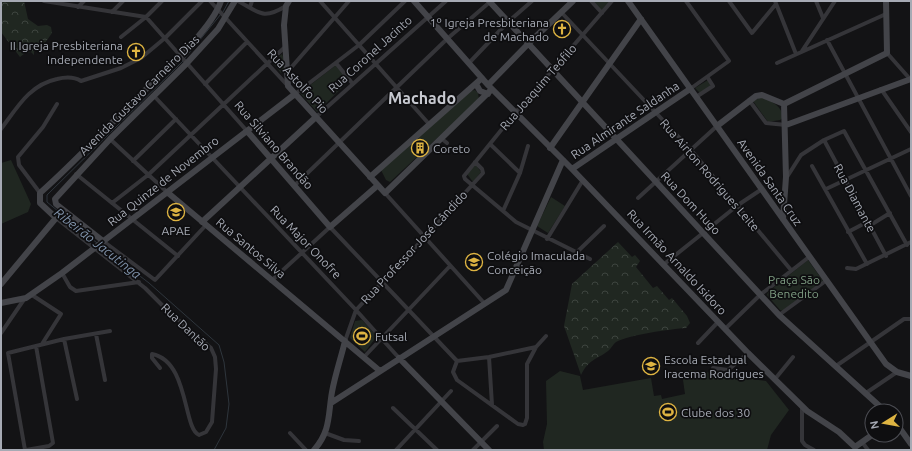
<svg xmlns="http://www.w3.org/2000/svg" width="912" height="451" viewBox="0 0 912 451" font-family="Ubuntu,sans-serif">
<style>
.forest{fill:url(#forest-crowns)}
.park{fill:#202721}
.lines{fill:none;stroke-linecap:round;stroke-linejoin:round}
.stream{stroke:#2e353c;stroke-width:1}
.street{stroke:#353539;stroke-width:4}
.secondary{stroke:#434449;stroke-width:6}
.labels{text-anchor:middle;dominant-baseline:central;stroke-width:3.5;stroke-linejoin:round;paint-order:stroke}
.poi-label{font-size:12px;fill:#a6aab4;stroke:#0e0e10;text-anchor:start}
.street-label{font-size:12px;fill:#a6aab4;stroke:#0e0e10}
.park-label{font-size:12px;fill:#7f9d83;stroke:#0e0e10}
.water-label{font-size:13px;font-style:italic;fill:#8194ac;stroke:#0e0e10}
.district-label{font-size:16px;font-weight:bold;fill:#c7c9d0;stroke:#0e0e10}
</style>
<defs>
<pattern id="forest-crowns" width="20" height="18" patternUnits="userSpaceOnUse"><rect width="20" height="18" fill="#202721"/><path d="M2 6a3 3 0 1 1 6 0M12 15a3 3 0 1 1 6 0" fill="none" stroke="#3d443f"/></pattern>
</defs>
<rect width="100%" height="100%" fill="#131315"/>
<path class="forest" d="M1,1H24L28,19L38,26L47,25L51,27L52,33L45,43L34,52V55L31,52L25,53L20,57L1,32Z
M618,242L632,257L635,255L640,261L636,267L653,288L657,286L669,300L672,298L687,316L690,323L686,328C671,329 628,335 616,342C613,344 611,349 608,351C596,360 589,359 581,375L564,326L572,284Z"/>
<path class="park" d="M592,1H610L602,11Z
M282,54L287,66L286,72L281,73L272,62Z
M336,65L349,81L317,112L300,93Z
M708,80L712,85L700,93L695,88Z
M475,90L478,93L479,99L390,182L386,180L381,170L470,91Z
M761,97C771,101 782,105 783,118L780,120L768,122L753,101Z
M11,160L31,204L28,212L1,224V163Z
M475,164L481,172L473,182L467,174Z
M551,197L565,206L548,233L537,226Z
M808,260L823,281L783,311L780,310L767,295L768,292Z
M362,320L377,336L365,352L350,338L355,321Z
M691,370L766,381L789,410L771,435L767,450H544L543,442L547,424L546,381L560,371L580,376L583,390L651,378L654,396L661,395L662,399L685,394L682,373Z"/>
<g class="lines">
<path class="stream" d="M223,12L229,1
M185,58L221,14
M97,243L47,202V195L183,61
M101,246L149,283L219,345L224,362L229,404L226,428L214,450"/>
<path class="street" d="M44,1L146,17L247,131
M210,1L288,86
M238,1C260,13 263,20 286,6
M320,1L429,124
M591,1L602,13
M686,1L729,61L690,89
M729,1L752,33L776,4
M775,1L796,54
M816,1L823,18
M78,7L84,1
M250,7L252,1
M112,12L123,1
M561,12L691,150L791,270
M121,37L146,17L162,1
M827,40L911,196
M802,51L835,1
M887,53L910,79
M336,63L352,83
M469,63L508,22L532,1
M777,63L886,14
M289,70L349,1
M205,84L247,42
M881,89L911,132
M295,94L359,45L405,1
M154,96L356,310L399,358
M696,97L713,86L708,78
M749,100L766,123L786,125
M316,117L446,1
M1,129C17,108 29,85 57,79C65,77 73,76 81,81L121,68L141,58L165,38L202,1
M110,139L167,192
M442,139L447,143
M824,140L886,256
M490,144L520,173
M133,161L176,119
M812,166L867,264
M76,174L178,256
M787,177L801,155L824,140L844,131L907,245
M295,185L447,39L491,1
M826,189L911,149
M40,193L19,165L18,157L43,127L57,104
M385,193L485,304
M638,198L717,126
M112,203L148,175L285,47
M503,211L520,173L528,146
M56,218L145,288L168,311L211,348L215,357L216,369L212,422L206,432L199,435C183,429 189,361 152,354V358L160,368
M869,226L890,213
M848,232L867,222
M547,239L583,180
M103,241L155,280L206,225
M576,253L604,226
M590,259L516,222L465,179L464,176L515,113L612,1
M663,265L738,205L762,189
M847,268L856,269L911,242
M62,273L70,287L76,291L139,282
M271,281L330,227L457,361
M32,295L61,314L42,344
M779,315L827,280
M725,329L760,295L809,257
M1,333L25,298
M96,334L105,380
M64,339L77,399
M345,341L356,310L425,237L483,173L482,169L475,162
M698,343L718,322
M364,357L450,266
M489,357L492,405
M457,361L453,372L457,380L518,424L523,425L525,424L527,418V364L536,347L546,336
M457,361L489,357L536,347
M836,366L904,319H911
M713,368L728,370L748,353
M775,379L793,357
M866,393L897,372
M802,406V441L805,445L814,450
M393,408L437,450
M290,433L306,450
M325,433L344,440L359,441
M862,442L868,450
M25,450L8,353L64,339L110,331
M26,450L49,446L53,443L36,346
M396,450L451,391
M473,450L497,426"/>
<path class="secondary" d="M289,1L286,6L284,25L288,86L385,193L492,89
M414,1L488,85L572,169L748,353L807,411L839,432L855,447L872,435
M489,1L779,315L885,411
M628,1L886,364L897,372L911,376
M476,84L480,91L488,94
M488,85L528,44L573,1
M784,104L887,53L886,1
M786,125L911,79
M717,126L756,96L762,95L784,104
M247,131L330,227L377,186
M550,148L641,19
M572,169L690,89
M370,177L482,78
M167,192L380,371
M783,219L786,177L784,104
M202,222L316,117
M103,241L56,204L55,199L110,139L187,63L218,29L235,1
M1,284L56,218L40,203V193C74,163 105,129 138,97C161,74 211,31 221,1
M1,303L26,298L62,273L295,94
M399,358L489,450
M331,403L506,290L563,160
M896,423L911,444
M314,450C331,431 328,414 332,392C335,375 341,358 345,341"/>
</g>
<defs>
<g id="church-ring" transform="scale(0.9)"><circle r="9.5" fill="#0e0e10" stroke="#deb442" stroke-width="1.5"/><path d="M-1.2-6h2.4v3.5h3.3v2.4h-3.3V6h-2.4V-.1h-3.3v-2.4h3.3Z" fill="#deb442"/></g>
<g id="building-ring" transform="scale(0.9)"><circle r="9.5" fill="#0e0e10" stroke="#deb442" stroke-width="1.5"/><path d="M-4-6H4V6H1V3H-1V6H-4ZM-2.5-4.3h1.7v1.8h-1.7ZM.8-4.3h1.7v1.8H.8ZM-2.5-1h1.7V.8h-1.7ZM.8-1h1.7V.8H.8Z" fill="#deb442"/></g>
<g id="school-ring" transform="scale(0.9)"><circle r="9.5" fill="#0e0e10" stroke="#deb442" stroke-width="1.5"/><path d="M0-5L7-2L0 1L-7-2ZM-4 1L0 2.5L4 1V4Q0 6-4 4Z" fill="#deb442"/></g>
<g id="stadium-ring" transform="scale(0.9)"><circle r="9.5" fill="#0e0e10" stroke="#deb442" stroke-width="1.5"/><path d="M0-5a6.5 5 0 1 0 0 10a6.5 5 0 1 0 0-10ZM-3.5-1.8h7v3.6h-7Z" fill="#deb442"/></g>
</defs>
<g fill-rule="evenodd">
<use href="#church-ring" x="562" y="29"/>
<use href="#church-ring" x="136" y="52"/>
<use href="#building-ring" x="420" y="148"/>
<use href="#school-ring" x="176" y="212"/>
<use href="#school-ring" x="474" y="262"/>
<use href="#stadium-ring" x="362" y="336"/>
<use href="#school-ring" x="651" y="366"/>
<use href="#stadium-ring" x="668" y="412"/>
</g>
<g class="labels">
<g class="poi-label">
<text x="549" y="22" text-anchor="end">1º Igreja Presbiteriana<tspan x="549" dy="14">de Machado</tspan></text>
<text x="123" y="45" text-anchor="end">II Igreja Presbiteriana<tspan x="123" dy="14">Independente</tspan></text>
<text x="433" y="148">Coreto</text>
<text x="176" y="230" text-anchor="middle">APAE</text>
<text x="487" y="255">Colégio Imaculada<tspan x="487" dy="14">Conceição</tspan></text>
<text x="375" y="336">Futsal</text>
<text x="664" y="359">Escola Estadual<tspan x="664" dy="14">Iracema Rodrigues</tspan></text>
<text x="681" y="412">Clube dos 30</text>
</g>
<g class="street-label">
<text transform="translate(370 54) rotate(-42)">Rua Coronel Jacinto</text>
<text transform="translate(298 81) rotate(47)">Rua Astolfo Pio</text>
<text transform="translate(538 87) rotate(-49)">Rua Joaquim Teófilo</text>
<text transform="translate(139 95) rotate(-45)">Avenida Gustavo Carneiro Dias</text>
<text transform="translate(625 120) rotate(-34)">Rua Almirante Saldanha</text>
<text transform="translate(274 145) rotate(49)">Rua Silviano Brandão</text>
<text transform="translate(710 175) rotate(49)">Rua Airton Rodrigues Leite</text>
<text transform="translate(163 181) rotate(-38)">Rua Quinze de Novembro</text>
<text transform="translate(770 182) rotate(55)">Avenida Santa Cruz</text>
<text transform="translate(855 198) rotate(62)">Rua Diamante</text>
<text transform="translate(691 203) rotate(47)">Rua Dom Hugo</text>
<text transform="translate(306 242) rotate(46)">Rua Major Onofre</text>
<text transform="translate(414 247) rotate(-47)">Rua Professor José Cândido</text>
<text transform="translate(251 248) rotate(40)">Rua Santos Silva</text>
<text transform="translate(677 262) rotate(47)">Rua Irmão Arnaldo Isidoro</text>
<text transform="translate(186 327) rotate(44)">Rua Dantão</text>
</g>
<g class="park-label">
<text x="794" y="279">Praça São<tspan x="794" dy="14">Benedito</tspan></text>
</g>
<g class="water-label">
<text transform="translate(98 243) rotate(38)">Ribeirão Jacutinga</text>
</g>
<g class="district-label">
<text x="422" y="98">Machado</text>
</g>
</g>
<rect width="912" height="451" fill="none" stroke="#a6aab4" stroke-width="4"/>
<g transform="translate(884 423) rotate(259)"><circle r="19" fill="#0e0e10" stroke="#4b4c52"/>
<path d="M0-3L7 15L0 10L-7 15Z" fill="#deb442"/>
<text y="-6" font-size="11" font-weight="bold" text-anchor="middle" fill="#a6aab4">N</text>
</g>
</svg>
